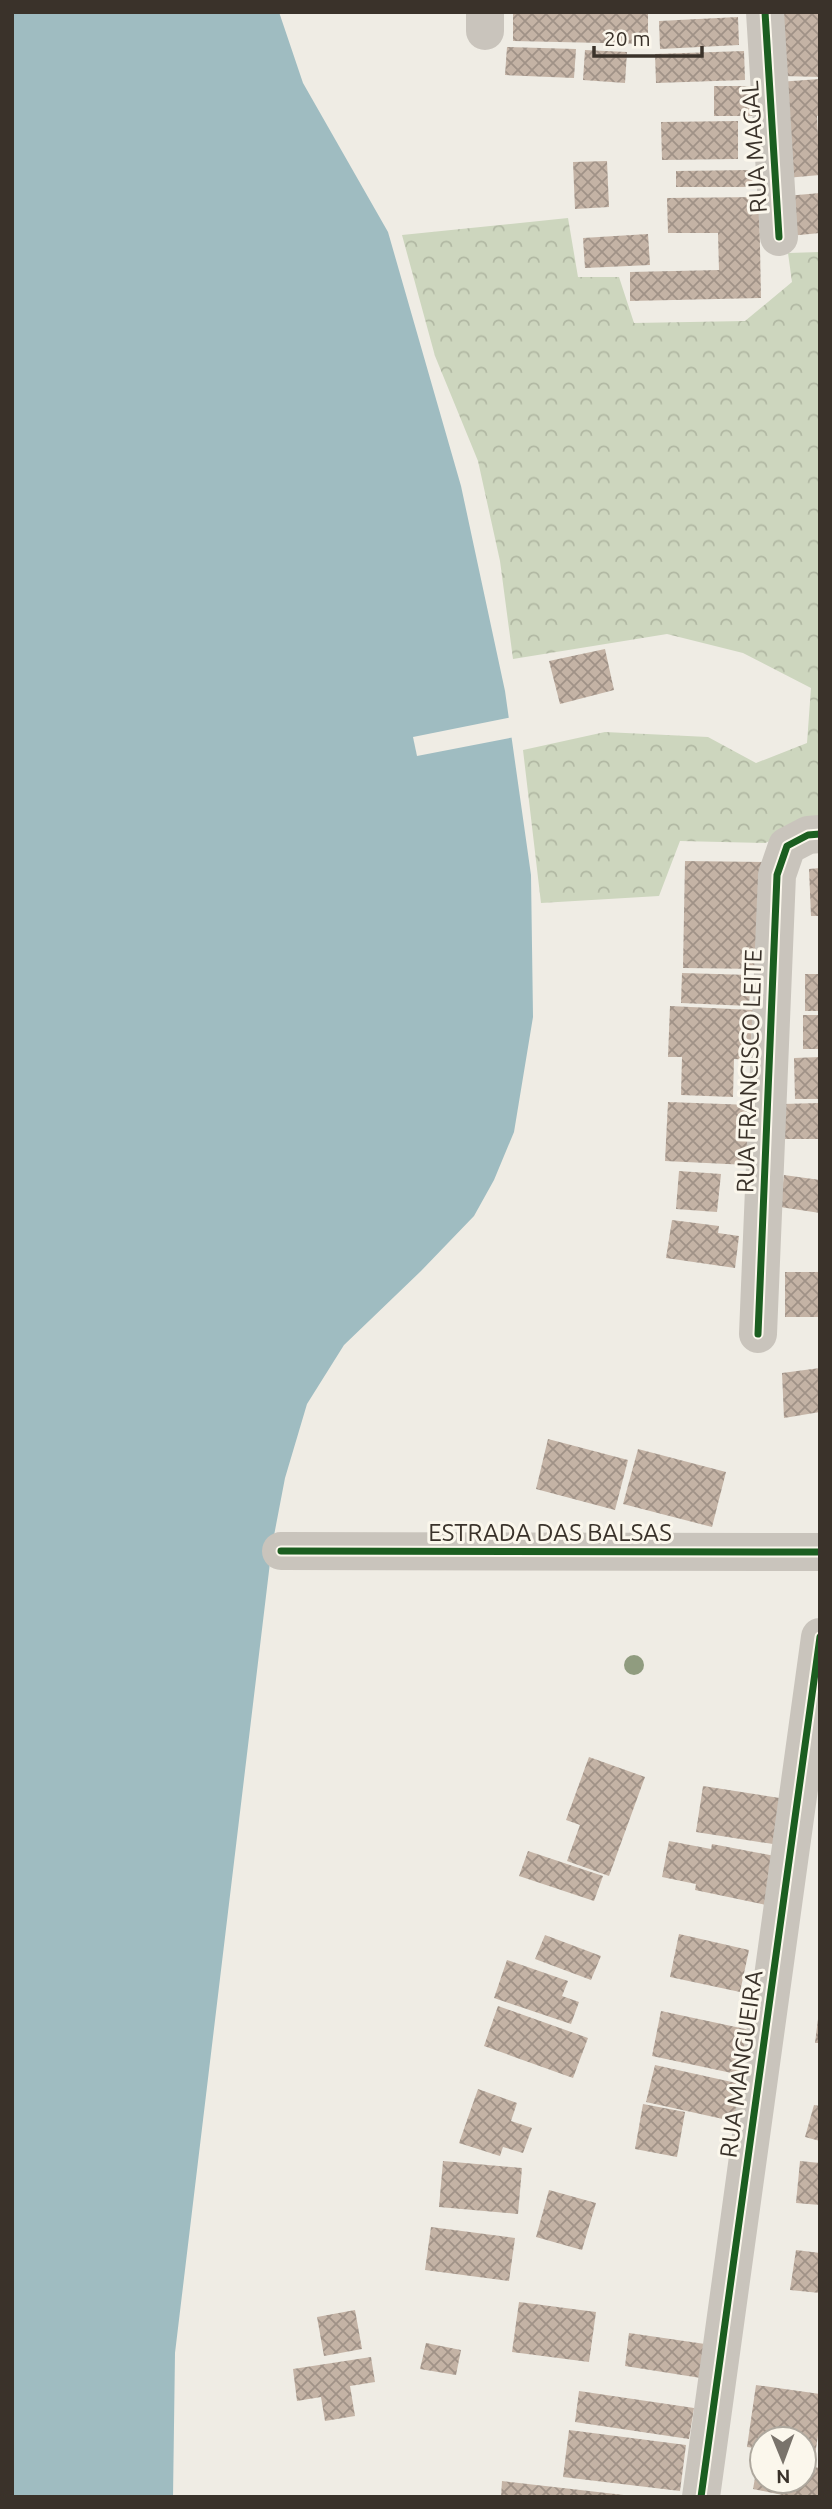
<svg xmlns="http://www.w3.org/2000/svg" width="832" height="2509" viewBox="0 0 832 2509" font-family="Ubuntu,sans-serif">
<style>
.forest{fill:url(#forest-crowns)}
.water{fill:#9fbcc1}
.pier{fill:#efece4}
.building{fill:url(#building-cross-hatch)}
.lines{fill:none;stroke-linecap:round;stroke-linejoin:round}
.minor{stroke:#c9c4bc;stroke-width:38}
.cycleway-casing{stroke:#fbf7ec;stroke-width:11}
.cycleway{stroke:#1b5e20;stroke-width:7}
.tree{fill:#909c7f}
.labels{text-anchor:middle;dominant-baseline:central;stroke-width:6;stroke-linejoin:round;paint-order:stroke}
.street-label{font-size:24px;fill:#3a322a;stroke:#fbf7ec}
</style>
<defs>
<pattern id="forest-crowns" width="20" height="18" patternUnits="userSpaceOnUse" patternTransform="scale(1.75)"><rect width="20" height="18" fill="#cdd6be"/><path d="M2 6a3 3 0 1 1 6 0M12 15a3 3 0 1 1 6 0" fill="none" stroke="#b1b8a3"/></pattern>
<pattern id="building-cross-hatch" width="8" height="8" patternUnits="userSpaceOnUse" patternTransform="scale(1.75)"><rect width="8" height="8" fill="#c4b3a5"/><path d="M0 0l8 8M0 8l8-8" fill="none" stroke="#a09287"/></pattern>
</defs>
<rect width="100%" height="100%" fill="#efece4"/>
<path class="forest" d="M568,218L578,277H619L634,323L745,321L792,282L788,253L820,252V821L765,843L680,841L659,896L541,903L523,750L605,732L708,737L756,763L807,743L811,688L743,653L667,634L513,659L500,561L478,461L435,356L402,235Z"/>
<path class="water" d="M12,12H279L303,83L388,232L461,486L505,691L531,875L533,1017L514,1132L494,1180L474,1216L421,1271L344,1345L307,1404L285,1478L272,1546L175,2353L173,2497H12Z"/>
<path class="pier" d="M512,717L515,737L417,756L413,737Z"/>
<path class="building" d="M513,12H648V44L513,41Z
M784,12H820V77L782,76Z
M738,17L739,45L660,49L659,21Z
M507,47L576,49L574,78L505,75Z
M585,50L627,52L625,83L583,80Z
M744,51L745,80L656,83L655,54Z
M820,79V115L817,116L820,175L786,178L778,82Z
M714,86H753V116H714Z
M738,121V159L662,160L661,122Z
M607,161L609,207L575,209L573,162Z
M752,170L753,187H676V171Z
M820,193V233L789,236L786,196Z
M759,197L761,298L630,301V272L719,270L718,233H668L667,198Z
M648,234L650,265L585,268L583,238Z
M605,649L614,690L560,704L549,661Z
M685,861L768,862L766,969L683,968Z
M820,868V916H811L809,869Z
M682,973L751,975L749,1006L681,1003Z
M805,974H820V1011H805Z
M670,1006L753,1010L750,1060L734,1059L733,1097L681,1095L682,1057H668Z
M803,1015H820V1049H803Z
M820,1057V1099H795L794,1058Z
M668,1102L751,1105L748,1165L665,1161Z
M820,1103V1139H784L783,1104Z
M679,1171L721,1174L717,1212L676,1209Z
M784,1175L820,1180V1213L780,1207Z
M672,1220L719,1226L718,1233L739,1236L735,1268L666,1258Z
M785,1272H820V1317H785Z
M820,1368V1412L784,1418L782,1373Z
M548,1439L628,1460L615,1510L536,1489Z
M638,1449L726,1472L712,1527L623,1504Z
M589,1757L645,1777L609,1876L567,1861L580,1825L566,1820Z
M703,1786L786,1799L779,1845L696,1832Z
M669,1841L711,1849L712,1844L775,1856L766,1905L695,1890L696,1884L662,1877Z
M528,1851L603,1876L594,1901L519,1876Z
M679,1934L749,1950L740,1992L670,1977Z
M545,1935L601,1956L591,1980L535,1959Z
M507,1960L568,1981L562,1996L579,2002L571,2024L494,1998Z
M498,2006L588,2038L573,2078L484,2046Z
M661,2011L750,2030L741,2075L652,2056Z
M818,2019H820V2043H815Z
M655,2065L750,2086L741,2123L646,2102Z
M478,2089L517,2103L511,2121L532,2128L523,2153L503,2147L500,2156L459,2143Z
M643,2104L685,2112L677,2157L635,2149Z
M814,2105L820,2106V2141L805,2137Z
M443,2161L522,2168L518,2214L439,2207Z
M800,2161L820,2163V2205L796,2203Z
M549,2190L596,2203L582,2250L536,2237Z
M431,2227L515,2238L509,2281L425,2270Z
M796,2250L820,2253V2293L790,2290Z
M519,2302L596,2312L589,2362L512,2352Z
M355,2310L362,2349L324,2356L317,2317Z
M629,2333L712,2345L707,2379L625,2366Z
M426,2343L461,2350L456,2375L420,2369Z
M371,2357L375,2382L350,2386L355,2416L325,2421L321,2397L297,2401L293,2369Z
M756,2385L820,2394V2421L815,2456L804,2454V2439H762V2449L747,2447Z
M579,2391L694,2408L689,2439L575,2422Z
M569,2430L686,2445L680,2491L563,2477Z
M759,2456L762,2457V2481H804V2465L820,2468V2497H792L753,2489Z
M502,2481L624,2495V2497H501Z"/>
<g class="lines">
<path class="minor" d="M485,12V31
M765,12L779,237
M758,1334L777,875L787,846L808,835L820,834
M281,1551L820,1552
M701,2497L820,1637"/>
<g class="cycleway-casing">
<path id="cycleway" d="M765,12L779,237
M758,1334L777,875L787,846L808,835L820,834
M281,1551L820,1552
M701,2497L820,1637"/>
</g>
<use href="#cycleway" class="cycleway"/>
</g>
<circle class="tree" cx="634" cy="1665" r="10"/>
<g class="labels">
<g class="street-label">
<text transform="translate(754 147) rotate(-94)">RUA MAGAL</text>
<text transform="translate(749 1071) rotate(-88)">RUA FRANCISCO LEITE</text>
<text x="550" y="1532">ESTRADA DAS BALSAS</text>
<text transform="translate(741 2064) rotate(-82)">RUA MANGUEIRA</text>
</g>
</g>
<rect width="832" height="2509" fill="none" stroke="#3a322a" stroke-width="28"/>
<g transform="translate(783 2460) rotate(179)"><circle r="33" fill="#fbf7ec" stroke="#aea89e" stroke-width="2"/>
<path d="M0-5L12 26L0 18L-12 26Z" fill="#79736b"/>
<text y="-10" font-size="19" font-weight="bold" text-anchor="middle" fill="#3a322a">N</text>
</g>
<path d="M594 46v10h108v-10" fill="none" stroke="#3a322a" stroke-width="3.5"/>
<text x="604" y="46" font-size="21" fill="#3a322a" stroke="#fbf7ec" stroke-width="5" paint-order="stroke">20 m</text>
</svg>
